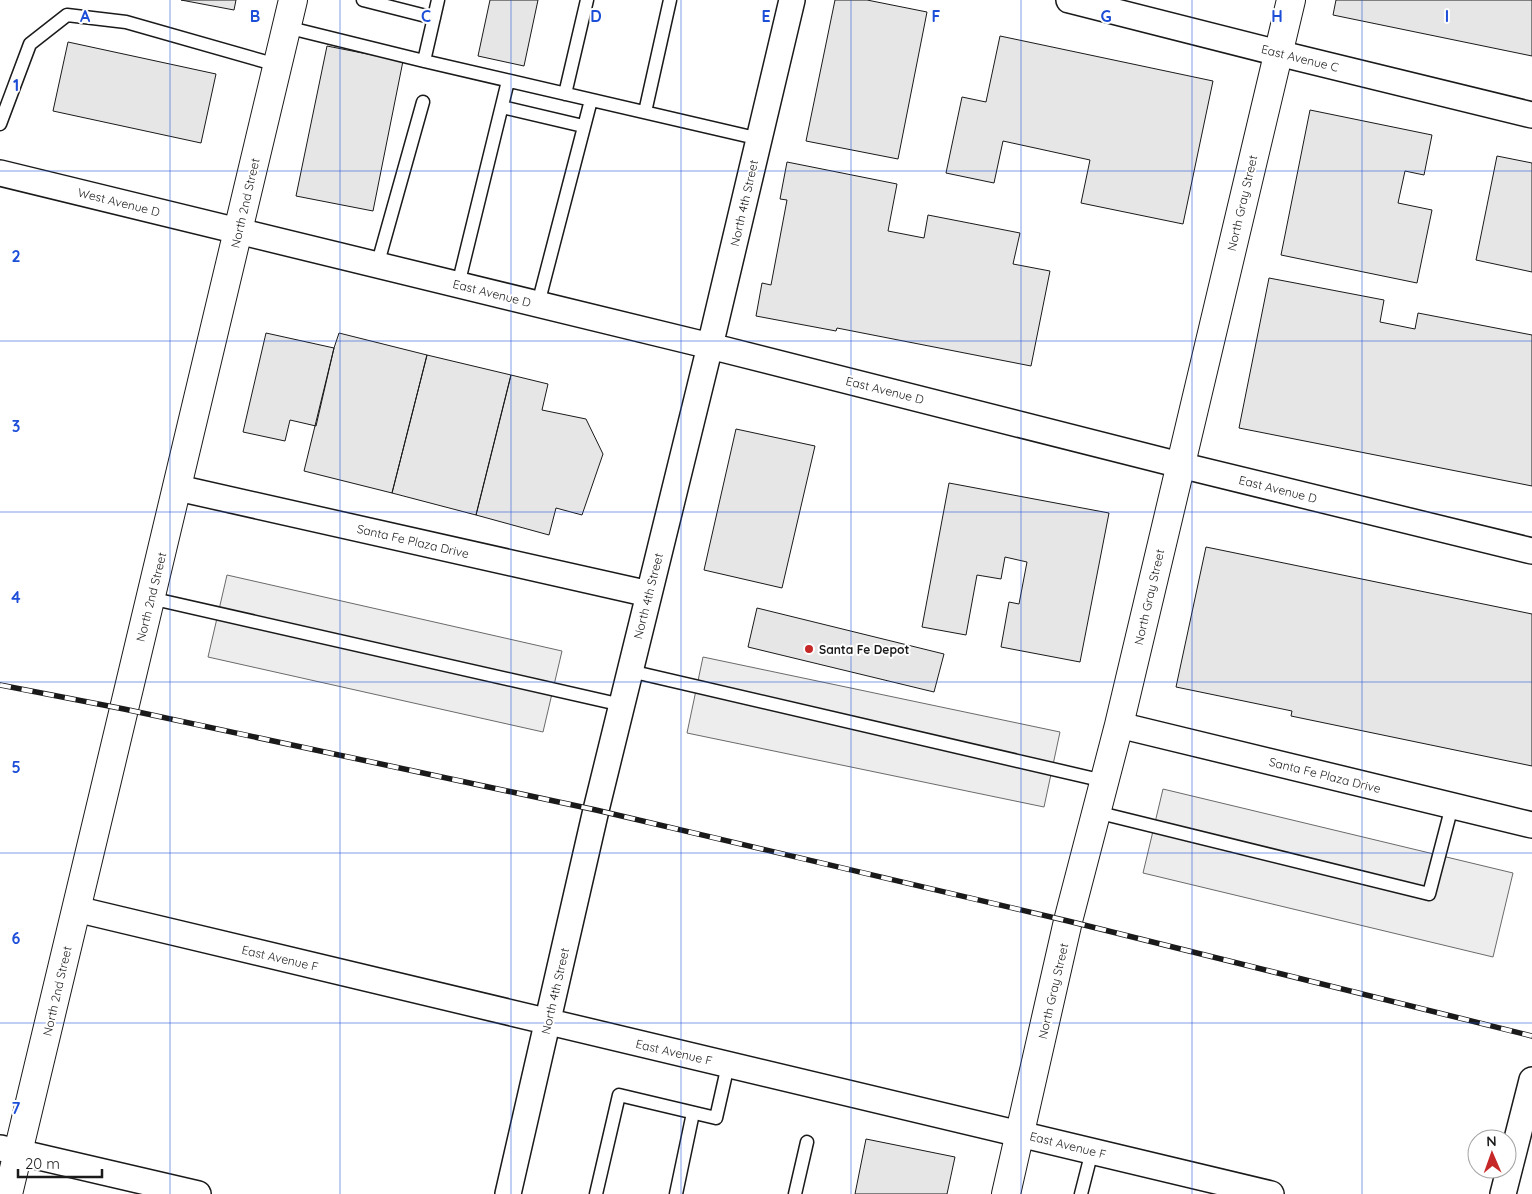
<svg xmlns="http://www.w3.org/2000/svg" width="1532" height="1194" viewBox="0 0 1532 1194" font-family="Quicksand,sans-serif">
<style>
.built{fill:#ededed;stroke:#6a6a6a}
.building{fill:#e6e6e6;stroke:#1a1a1a}
.lines{fill:none;stroke-linecap:round;stroke-linejoin:round}
.service-casing{stroke:#1a1a1a;stroke-width:15}
.minor-casing{stroke:#1a1a1a;stroke-width:28}
.tertiary-casing{stroke:#1a1a1a;stroke-width:30}
.service{stroke:#fff;stroke-width:12}
.minor{stroke:#fff;stroke-width:25}
.tertiary{stroke:#fff;stroke-width:28}
.rail-casing{stroke:#1a1a1a;stroke-width:5.5}
.rail{stroke:#fff;stroke-width:4;stroke-dasharray:11;stroke-linecap:butt}
.grid{fill:none;stroke:#1d4ed8;stroke-width:1;stroke-opacity:0.55}
.poi-dot{fill:#c62828;stroke:#fff;stroke-width:2}
.labels{text-anchor:middle;dominant-baseline:central;stroke-width:4;stroke-linejoin:round;paint-order:stroke}
.street-label{font-size:12px;fill:#1a1a1a;stroke:#fff}
.poi-label{font-size:12px;font-weight:bold;fill:#1a1a1a;stroke:#fff;text-anchor:start}
.grid-label{font-size:16px;text-anchor:middle;font-weight:bold;fill:#1d4ed8;stroke:#fff;stroke-width:4;stroke-linejoin:round;paint-order:stroke}
</style>
<rect width="100%" height="100%" fill="#fff"/>
<path class="built" d="M227,575L562,651L543,732L208,657Z
M703,657L1060,732L1044,807L687,733Z
M1163,789L1513,873L1493,957L1143,873Z"/>
<path class="building" d="M181,0H236L234,10Z
M490,0H538L524,66L478,56Z
M835,0H867L927,12L898,159L806,141Z
M1336,0H1532V56L1333,15Z
M1000,36L1213,81L1183,224L1081,203L1090,160L1003,141L994,183L946,173L962,97L986,102Z
M68,42L216,74L201,143L53,111Z
M327,46L403,61L373,211L296,196Z
M1310,110L1432,135L1424,175L1405,171L1398,203L1432,210L1417,283L1281,255Z
M1497,156L1532,163V272L1476,260Z
M787,162L897,184L888,231L924,238L928,215L1020,233L1013,264L1050,271L1031,366L837,328L836,331L756,316L762,283L771,285L787,200L780,199Z
M1269,278L1384,300L1380,322L1415,329L1418,313L1532,335V486L1239,428Z
M266,333L334,348L316,426L290,420L285,441L243,432Z
M339,333L427,355L392,493L304,471L334,348Z
M427,355L511,375L476,515L392,493Z
M511,375L548,384L542,410L586,419L603,454L582,515L556,508L549,535L476,515Z
M736,429L815,446L782,588L704,570Z
M949,483L1109,513L1080,662L1001,647L1009,602L1019,604L1027,562L1005,557L1001,579L977,575L966,635L922,627Z
M1206,547L1532,614V766L1291,716L1292,711L1176,687Z
M757,608L944,654L934,692L748,647Z
M866,1139L955,1157L947,1194H855Z"/>
<g class="lines">
<g class="service-casing">
<path id="service" d="M363,0L434,18
M438,0L424,61L760,139
M286,27L424,61
M565,94L587,0
M502,107L583,126
M645,112L670,0
M0,124L30,44L67,15L126,22L277,65
M377,266L423,102
M458,285L508,81
M538,304L591,100
M150,598L622,705
M630,671L1104,781
M1096,812L1429,894L1452,806
M596,1194L619,1095L716,1118L728,1065
M676,1194L693,1113
M795,1194L807,1142
M1081,1194L1092,1151"/>
</g>
<g class="minor-casing">
<path id="minor" d="M1069,0L1278,53L1532,115
M0,173L710,346L1180,465L1532,551
M178,488L649,594
M1119,725L1532,825
M76,909L1271,1194
M0,1148L198,1194
M508,1194L596,810L710,346L792,0
M1503,1194L1532,1080"/>
</g>
<g class="tertiary-casing">
<path id="tertiary" d="M8,1194C103,796 199,398 293,0
M1006,1194L1068,921L1119,725L1291,0"/>
</g>
<use href="#service" class="service"/>
<use href="#minor" class="minor"/>
<use href="#tertiary" class="tertiary"/>
<g class="rail-casing">
<path id="rail" d="M0,685L124,709L596,810L1068,921L1532,1036"/>
</g>
<use href="#rail" class="rail"/>
</g>
<path class="grid" d="M170,0V1194M340,0V1194M511,0V1194M681,0V1194M851,0V1194M1021,0V1194M1192,0V1194M1362,0V1194M0,171H1532M0,341H1532M0,512H1532M0,682H1532M0,853H1532M0,1023H1532"/>
<circle class="poi-dot" cx="809" cy="649" r="5"/>
<g class="labels">
<g class="street-label">
<text transform="translate(1300 58) rotate(14)">East Avenue C</text>
<text transform="translate(119 202) rotate(14)">West Avenue D</text>
<text transform="translate(245 203) rotate(-77)">North 2nd Street</text>
<text transform="translate(744 203) rotate(-77)">North 4th Street</text>
<text transform="translate(1242 203) rotate(-77)">North Gray Street</text>
<text transform="translate(492 293) rotate(14)">East Avenue D</text>
<text transform="translate(885 390) rotate(14)">East Avenue D</text>
<text transform="translate(1278 489) rotate(14)">East Avenue D</text>
<text transform="translate(413 541) rotate(13)">Santa Fe Plaza Drive</text>
<text transform="translate(648 596) rotate(-76)">North 4th Street</text>
<text transform="translate(151 597) rotate(-76)">North 2nd Street</text>
<text transform="translate(1149 597) rotate(-77)">North Gray Street</text>
<text transform="translate(1325 775) rotate(14)">Santa Fe Plaza Drive</text>
<text transform="translate(280 958) rotate(13)">East Avenue F</text>
<text transform="translate(57 991) rotate(-77)">North 2nd Street</text>
<text transform="translate(555 991) rotate(-77)">North 4th Street</text>
<text transform="translate(1053 991) rotate(-77)">North Gray Street</text>
<text transform="translate(674 1052) rotate(13)">East Avenue F</text>
<text transform="translate(1068 1145) rotate(14)">East Avenue F</text>
</g>
<g class="poi-label">
<text x="819" y="649">Santa Fe Depot</text>
</g>
</g>
<g class="grid-label">
<text x="85" y="22">A</text>
<text x="255" y="22">B</text>
<text x="426" y="22">C</text>
<text x="596" y="22">D</text>
<text x="766" y="22">E</text>
<text x="936" y="22">F</text>
<text x="1106" y="22">G</text>
<text x="1277" y="22">H</text>
<text x="1447" y="22">I</text>
<text x="16" y="91">1</text>
<text x="16" y="262">2</text>
<text x="16" y="432">3</text>
<text x="16" y="603">4</text>
<text x="16" y="773">5</text>
<text x="16" y="944">6</text>
<text x="16" y="1114">7</text>
</g>
<g transform="translate(1492 1154) rotate(358)"><circle r="24" fill="#ffffff" stroke="#a3a3a3"/>
<path d="M0-4L9 19L0 12L-9 19Z" fill="#c62828"/>
<text y="-8" font-size="14" font-weight="bold" text-anchor="middle" fill="#1a1a1a">N</text>
</g>
<path d="M18 1169v8h84v-8" fill="none" stroke="#1a1a1a" stroke-width="2.5"/>
<text x="25" y="1169" font-size="15" fill="#1a1a1a" stroke="#ffffff" stroke-width="4" paint-order="stroke">20 m</text>
</svg>
